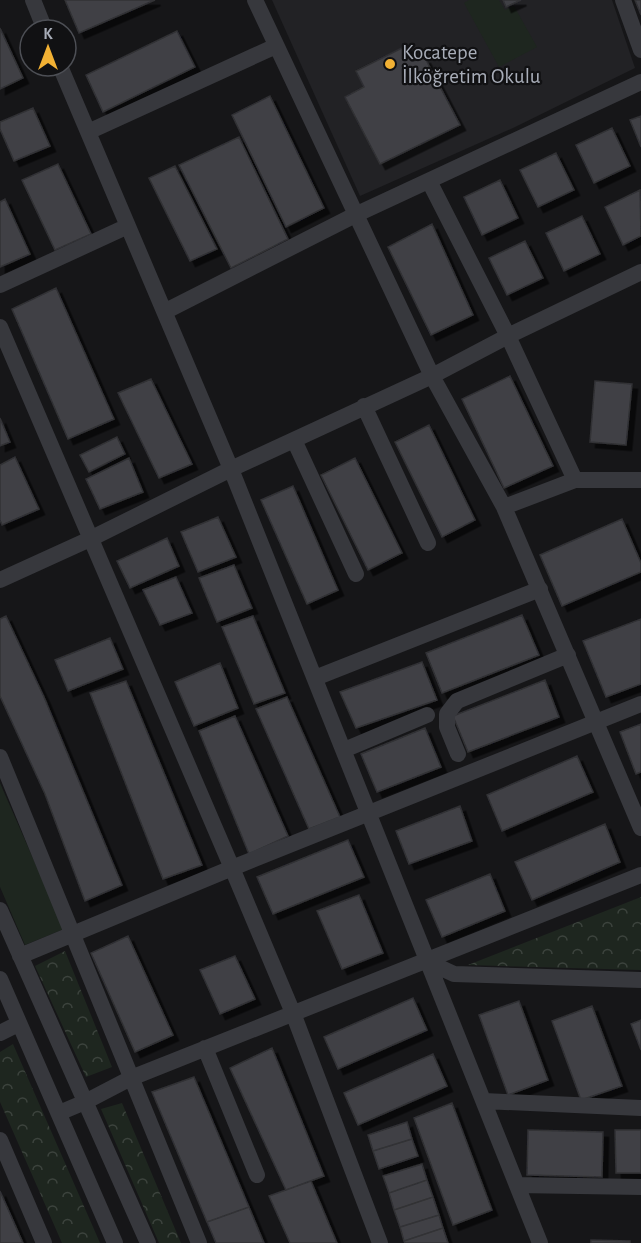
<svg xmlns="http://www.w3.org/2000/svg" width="641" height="1243" viewBox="0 0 641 1243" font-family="'Alegreya Sans',sans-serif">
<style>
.built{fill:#222225}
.grass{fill:#1e261f}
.forest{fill:url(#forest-crowns)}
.building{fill:#404145;stroke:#303034;stroke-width:1.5;filter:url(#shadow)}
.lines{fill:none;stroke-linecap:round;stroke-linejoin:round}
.minor{stroke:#37383d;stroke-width:16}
.poi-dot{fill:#f2b134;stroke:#111113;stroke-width:2}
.labels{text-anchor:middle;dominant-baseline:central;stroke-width:4.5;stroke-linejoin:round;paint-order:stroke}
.poi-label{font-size:21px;fill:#a8adb8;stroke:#111113;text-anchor:start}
</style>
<defs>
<pattern id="forest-crowns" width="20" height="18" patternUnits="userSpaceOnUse" patternTransform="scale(1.5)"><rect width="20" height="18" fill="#1e261f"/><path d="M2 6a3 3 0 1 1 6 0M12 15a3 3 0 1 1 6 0" fill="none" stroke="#3c433d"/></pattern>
<filter id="shadow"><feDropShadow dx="5.5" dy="5.5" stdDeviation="0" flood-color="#0009"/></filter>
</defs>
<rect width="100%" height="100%" fill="#161618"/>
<path class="built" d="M272,0H612L635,68L513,128L360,196Z"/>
<path class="grass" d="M469,0H499L505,10L514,6L537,47L499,67L464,3Z
M0,783L64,929L25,945L0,887Z"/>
<path class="forest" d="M641,897V970L468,965Z
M65,951L112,1067L86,1077L35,966Z
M13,1044L100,1243H62L0,1102V1052Z
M122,1103L181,1243H159L101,1109Z"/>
<path class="building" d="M65,0H155L79,33Z
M503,0H521L506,7Z
M635,0H641V15Z
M0,28L23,78L0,89Z
M177,31L195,67L103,112L86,75Z
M406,46L413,61L425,58L460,125L380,164L345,97L364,87L356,71Z
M270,96L324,208L286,227L232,115Z
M33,108L50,146L14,161L0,129V122Z
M641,116V147L630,120Z
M612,128L630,166L594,183L576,145Z
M239,137L288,239L231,268L179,165Z
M556,153L574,190L538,207L520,170Z
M58,164L91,234L55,250L22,180Z
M175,166L217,249L190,261L149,178Z
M500,180L518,218L482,235L464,197Z
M640,190L641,236L623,245L605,207Z
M5,199L30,254L0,267V202Z
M582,216L600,254L564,271L546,233Z
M432,224L473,315L431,335L388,247Z
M525,241L543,278L507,295L489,258Z
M56,288L114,419L68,439L12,309Z
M510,376L553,466L504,488L462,399Z
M151,379L192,464L159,478L118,393Z
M595,381L632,384L626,445L590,442Z
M0,418L10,442L0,446Z
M429,425L475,520L442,537L395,442Z
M117,437L125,454L89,472L80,455Z
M15,457L39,509L2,525L0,520V465Z
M129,458L143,492L100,509L86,479Z
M355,458L402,553L368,570L321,475Z
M293,486L338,590L307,604L261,500Z
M218,517L236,557L198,572L181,532Z
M622,519L641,563V572L562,606L540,555Z
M167,538L179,566L130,588L117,561Z
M234,565L252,608L217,622L199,578Z
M176,577L192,613L160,625L143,590Z
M522,615L539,655L442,693L426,653Z
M6,616L44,697L122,885L85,901L45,794L0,696V619Z
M253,616L285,693L254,704L222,627Z
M641,619V684L606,697L583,641Z
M110,638L123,669L68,691L55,660Z
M422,662L437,700L356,728L340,692Z
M220,663L238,708L194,726L175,682Z
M545,680L559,717L468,752L453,716Z
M126,681L202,865L163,879L90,693Z
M287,697L340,817L309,829L256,709Z
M235,716L288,836L249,854L199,731Z
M641,724V772L636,774L620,732Z
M425,728L441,767L377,792L361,754Z
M577,756L593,792L502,831L487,795Z
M460,806L472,841L409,864L396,831Z
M605,824L620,862L532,900L515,862Z
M348,840L364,877L273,914L257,877Z
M490,874L505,911L442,937L426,900Z
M359,895L383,953L342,969L317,911Z
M128,936L173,1035L135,1052L91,953Z
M235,956L255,999L220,1014L200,970Z
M413,998L427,1030L338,1069L324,1037Z
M519,1001L548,1080L508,1095L479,1015Z
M592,1006L622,1086L581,1100L552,1021Z
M641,1020V1050L631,1024Z
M272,1048L324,1176L286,1190L230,1068Z
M433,1054L447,1086L358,1125L344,1093Z
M194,1077L249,1207L207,1222L152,1092Z
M452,1103L492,1210L453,1225L414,1118Z
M407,1122L412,1139L373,1151L368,1135Z
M528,1130L603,1132L602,1177L527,1175Z
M615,1130H641V1173H616Z
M412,1139L418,1156L379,1169L373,1151Z
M422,1164L427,1180L389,1193L383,1176Z
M427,1180L433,1197L394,1210L389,1193Z
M311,1181L337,1243H290L269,1196Z
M0,1191L23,1243H0Z
M433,1197L439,1215L400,1227L394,1210Z
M249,1207L264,1243H216L207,1222Z
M439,1215L443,1228L404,1241L400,1227Z
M443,1228L448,1243H405L404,1241Z
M591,1240L630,1241V1243H591Z"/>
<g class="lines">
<path class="minor" d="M33,0L45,30
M255,0L432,376L504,507L641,828
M623,0L641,50
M60,66L231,469L540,1243
M88,132L276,46
M429,181L508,336L575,480H641
M0,285L128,226
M166,311L355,215L641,82
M0,327L232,868L293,1013L380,1243
M364,406L428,543
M294,440L356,574
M504,507L575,480
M0,580L90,539L231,469L432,376L508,336L641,272
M315,678L540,589
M344,750L427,715
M458,754L447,727V714L457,701L568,655
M0,757L199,1243
M0,910L148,1243
M20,956L232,868L641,704
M426,961L454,974L641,980
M0,979L115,1243
M0,1033L18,1024
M205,1048L257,1175
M484,1101L641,1108
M59,1113L85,1102L131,1078L641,875
M0,1140L44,1243
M517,1185L641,1187"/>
</g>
<circle class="poi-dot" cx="390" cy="64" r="6"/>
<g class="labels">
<g class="poi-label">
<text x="402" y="52">Kocatepe<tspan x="402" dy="24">İlköğretim Okulu</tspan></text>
</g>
</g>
<g transform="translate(48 48)"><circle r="28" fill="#111113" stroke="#4d4f55" stroke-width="1.5"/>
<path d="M0-4.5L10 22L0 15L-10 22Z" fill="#f2b134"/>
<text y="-9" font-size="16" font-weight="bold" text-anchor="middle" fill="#a8adb8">K</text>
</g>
</svg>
